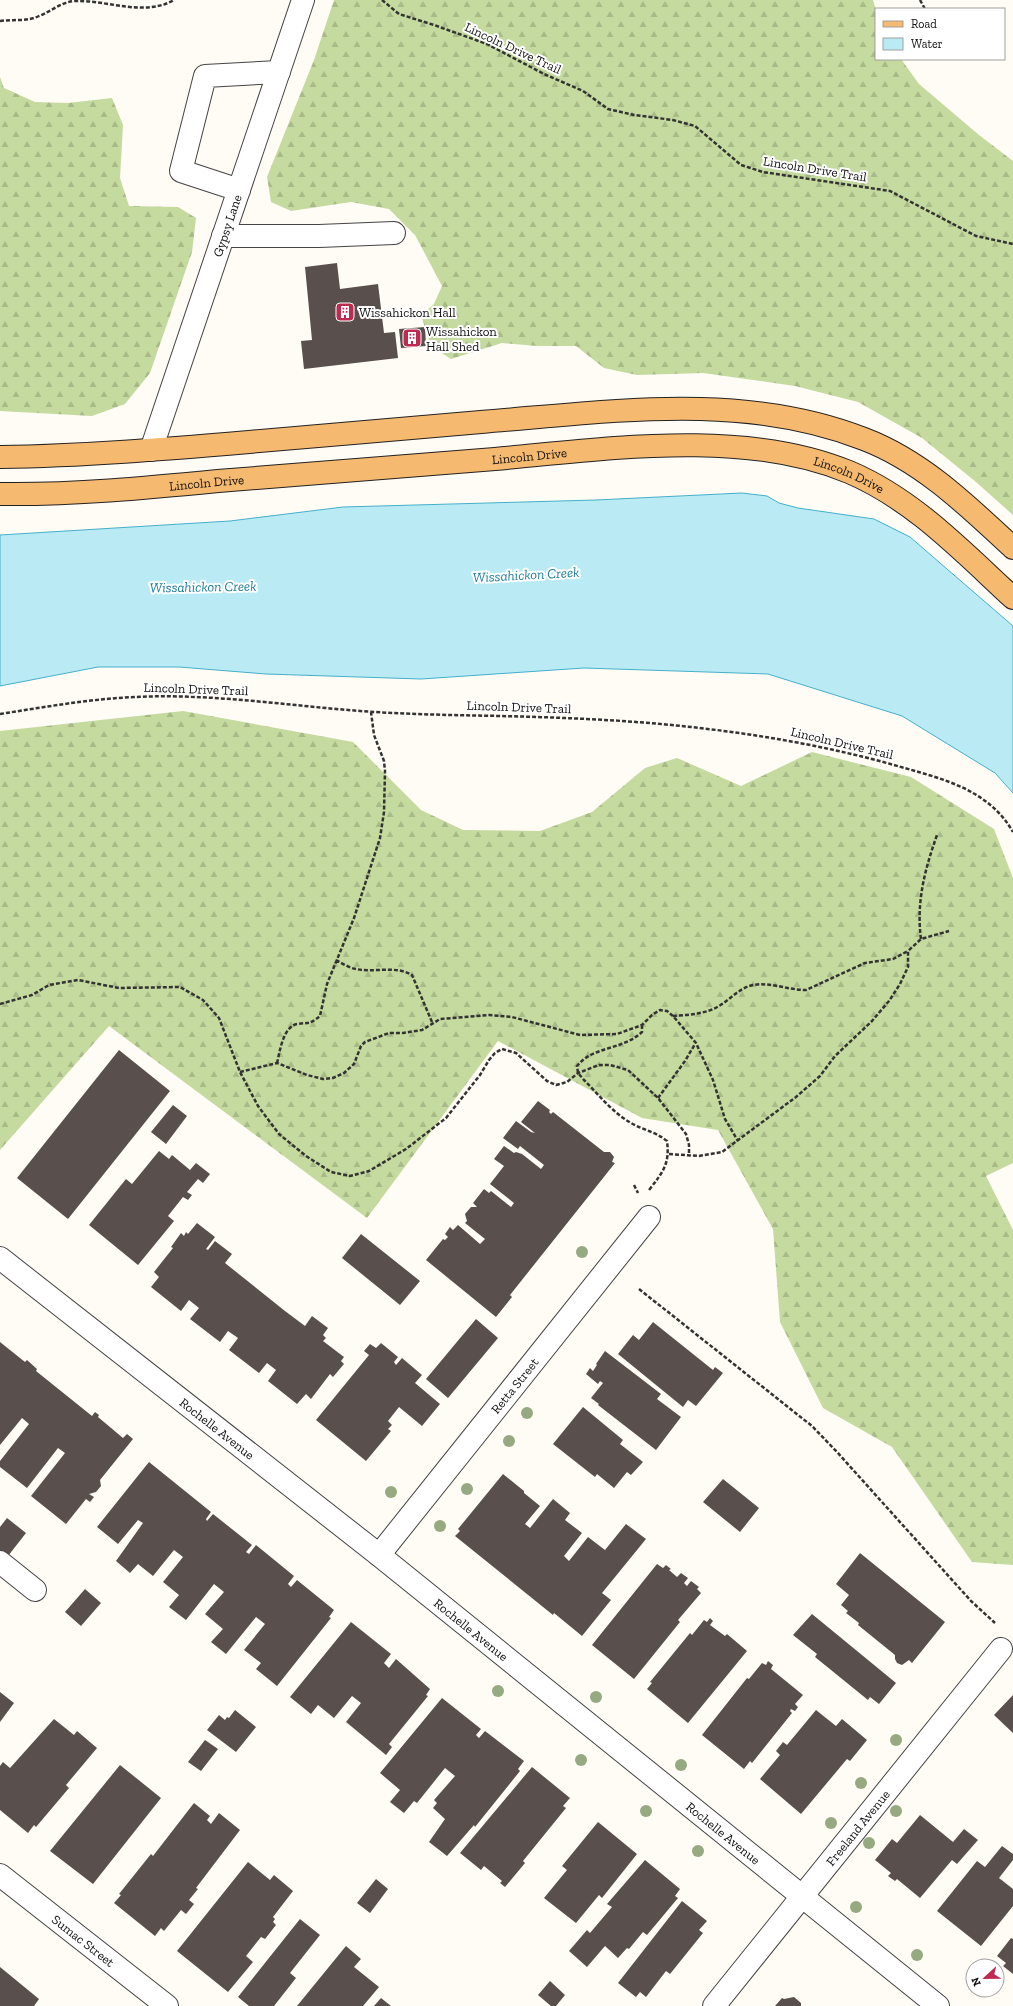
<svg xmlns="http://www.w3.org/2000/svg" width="1013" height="2006" viewBox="0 0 1013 2006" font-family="'Zilla Slab',serif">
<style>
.forest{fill:url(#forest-firs)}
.water{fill:#baebf5;stroke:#43b0ca}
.building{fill:#594f4d}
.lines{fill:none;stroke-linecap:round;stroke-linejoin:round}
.minor-casing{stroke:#444;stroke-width:24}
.major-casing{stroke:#222;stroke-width:24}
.path{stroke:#333;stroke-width:2.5;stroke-dasharray:4 2;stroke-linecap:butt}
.minor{stroke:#fff;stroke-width:22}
.major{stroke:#f5b96f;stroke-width:22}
.tree{fill:#95aa80}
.labels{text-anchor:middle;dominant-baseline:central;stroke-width:4;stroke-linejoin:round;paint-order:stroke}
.street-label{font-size:13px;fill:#111;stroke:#fff}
.poi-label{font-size:13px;fill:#111;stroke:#fff;text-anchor:start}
.water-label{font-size:14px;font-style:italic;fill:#1a7c9a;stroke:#fff}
</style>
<defs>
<pattern id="forest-firs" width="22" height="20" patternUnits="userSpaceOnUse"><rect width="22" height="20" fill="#c5da9e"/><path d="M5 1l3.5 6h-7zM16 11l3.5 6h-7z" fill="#a8ba87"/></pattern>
</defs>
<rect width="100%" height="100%" fill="#fffbf5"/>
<path class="forest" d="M334,0H873L876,10V59H901L919,84L979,135L1013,161V515L976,482L922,438L858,402L795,386L703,373L637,375L604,368L576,346H537L502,343L451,359L431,346L421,315L434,304L442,286L415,235L389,209L351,202L291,211L271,202L267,177L314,60Z
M0,77L4,88L35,102L68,103L112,98L123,125L120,178L129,206L178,207L196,218L192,252L150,373L125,404L92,416L0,411Z
M183,711L353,742L421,810L463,830L540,831L592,812L645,768L677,758L741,786L812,752L911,777L994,829L1013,878V1163L986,1176L1013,1230V1565L972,1562L892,1447L823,1408L780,1322L773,1229L718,1130L642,1118L498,1041L367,1218L109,1026L0,1150V731Z"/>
<path class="water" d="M742,493L767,496L779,503L798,508L874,519L910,537L1013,626V793L995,773L902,716L768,674L584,668L421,679L266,674L179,667H98L0,686V535L230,521L343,507L596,500Z"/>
<path class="building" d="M337,263L340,289L378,284L384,333L395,332L398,358L304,369L301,341L312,340L305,267Z
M425,327L426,346L401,348L399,329Z
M119,1050L170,1091L68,1219L17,1178Z
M538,1101L550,1110L549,1112L551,1114L553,1112L604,1152H610L614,1157L612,1162L615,1163L510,1295L512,1297L496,1317L426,1260L443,1239L445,1240L448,1237L445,1234L450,1227L453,1230L458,1225L480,1244L485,1239L465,1223L467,1221L465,1214L471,1207H477L473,1203L484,1189L489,1193L491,1191L511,1207L514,1203L490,1184L504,1166L494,1159L504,1146L514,1153L516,1152L522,1154L541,1169L544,1165L520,1146L518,1149L503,1138L516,1121L531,1132L535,1133L521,1122Z
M173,1105L187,1116L166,1144L151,1132Z
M159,1151L169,1159L172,1155L190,1170L196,1163L210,1174L203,1183L198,1179L187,1192L192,1195L188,1200L183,1197L168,1216L174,1221L138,1265L89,1225L126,1179L132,1184Z
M197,1223L215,1237L206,1249L208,1250L215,1241L232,1254L225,1263L285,1311L305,1326L312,1316L328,1328L323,1335L326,1338L323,1341L344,1357L341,1361L344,1364L333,1377L330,1374L311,1399L306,1394L297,1404L268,1381L276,1370L267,1363L259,1373L229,1350L238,1338L228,1331L220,1342L190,1319L199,1308L189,1300L181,1311L151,1287L159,1277L154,1272L173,1248L171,1247L181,1233L184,1236L186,1232L188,1234Z
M361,1234L420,1281L400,1305L342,1258Z
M476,1319L498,1338L448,1398L426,1379Z
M653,1322L713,1370L715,1367L723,1373L696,1406L688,1400L683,1407L618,1354L633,1335L639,1340Z
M0,1342L25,1362L27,1360L37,1369L36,1371L92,1416L95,1412L99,1415L98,1417L123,1438L127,1434L133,1439L100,1480L101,1486L96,1492L89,1494L94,1497L90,1502L86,1499L66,1524L31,1496L65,1453L58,1448L27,1488L0,1467V1461L29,1424L22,1418L0,1445Z
M381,1343L398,1357L394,1362L396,1365L402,1358L422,1375L415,1383L440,1404L422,1426L399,1407L388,1421L392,1425L388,1429L391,1431L366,1461L316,1420L369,1355L364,1351L370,1344L376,1348Z
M605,1351L661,1394L657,1399L681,1417L656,1450L598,1405L599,1404L591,1398L603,1383L600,1381L598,1384L586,1374L590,1368L593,1371L597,1365L596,1364Z
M583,1407L623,1440L620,1444L643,1462L631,1475L627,1472L614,1488L597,1474L595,1477L553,1444Z
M149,1462L211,1512L206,1519L207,1521L213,1514L252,1545L246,1552L249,1554L256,1545L294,1576L288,1584L291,1587L297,1580L334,1610L329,1617L331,1618L277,1686L256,1669L261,1663L244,1650L265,1624L256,1617L226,1654L211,1642L223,1629L205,1614L224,1592L214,1584L186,1620L169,1607L179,1595L163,1582L183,1557L174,1550L153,1576L138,1564L130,1573L116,1561L143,1523L138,1520L118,1544L97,1527Z
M503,1474L524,1491V1493L540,1506L525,1524L530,1528L553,1499L570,1513L565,1520L582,1533L564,1556L569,1561L588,1537L605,1550L626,1524L646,1539L602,1593L611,1600L582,1636L554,1613L553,1615L455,1536L460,1531L458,1529Z
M723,1479L759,1508L740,1532L703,1502Z
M7,1518L26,1533L8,1556L0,1550V1527Z
M860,1553L945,1622L912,1663L909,1660L902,1665L897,1663L895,1659V1655L858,1625L859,1623L846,1613L848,1611L841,1605L849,1595L836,1584Z
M657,1564L663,1568L666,1565L671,1569L669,1570L677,1577L681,1573L688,1578L684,1583L687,1586L691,1581L699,1587L697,1589L701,1593L678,1620L680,1622L634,1679L592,1645Z
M85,1589L101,1603L81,1626L65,1612Z
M812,1614L896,1683L879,1704L870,1697L868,1700L815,1657L817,1654L793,1635Z
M710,1618L713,1621L710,1625L725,1636L727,1634L747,1651L688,1723L647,1689L652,1683L650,1682L690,1633L692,1635L704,1620L707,1622Z
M351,1622L391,1654L384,1663L389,1668L396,1659L430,1689L426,1695L428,1696L389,1744L392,1747L386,1755L346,1722L361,1703L352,1696L334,1718L318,1705L311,1714L290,1697Z
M768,1661L773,1665L771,1669L803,1695L795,1704L798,1707L795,1711L791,1709L790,1711L792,1713L752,1763L750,1761L744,1769L702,1735L747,1678L749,1679L762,1663L766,1665Z
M0,1692L14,1703L0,1722Z
M1013,1695V1733L994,1715Z
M442,1698L481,1729L476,1735L479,1738L485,1731L524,1761L518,1769L520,1771L475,1827L474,1825L447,1856L429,1842L445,1819L433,1808L437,1803L434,1800L455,1776L445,1768L417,1803L414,1801L404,1813L390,1802L400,1790L380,1773Z
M235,1710L256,1727L236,1752L207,1730L219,1715L225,1720L227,1717L229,1718Z
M816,1710L836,1726L842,1719L867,1740L850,1761L847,1759L801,1814L760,1779L780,1755L776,1751L783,1742L787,1745Z
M54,1719L74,1735L77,1731L97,1748L66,1785L69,1788L36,1827L34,1825L28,1833L0,1810V1766L3,1762L10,1768Z
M205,1740L218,1749L201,1771L188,1762Z
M120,1765L161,1798L93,1884L50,1851Z
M532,1767L570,1798L563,1806L566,1808L523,1861L525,1863L505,1887L500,1883L502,1881L484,1866L481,1870L460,1853Z
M194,1803L210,1816L207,1820L211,1824L219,1813L240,1830L196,1888L198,1889L189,1900L194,1904L186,1914L181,1910L164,1931L161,1928L155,1936L114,1903L121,1895L119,1894L151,1854L153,1856Z
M920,1815L953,1842L964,1829L978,1840L957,1864L952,1860L920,1898L897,1879L895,1881L888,1876L891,1873L875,1860L892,1839L897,1843Z
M598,1822L637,1854L602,1898L599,1895L576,1923L544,1898L567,1870L562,1866Z
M1002,1846L1013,1854V1860L999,1878L1013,1889V1906L981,1946L937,1911L977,1861L985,1867Z
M645,1860L680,1889L675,1896L678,1898L647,1935L643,1932L629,1949L627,1948L618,1958L605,1946L587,1967L569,1951L587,1930L590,1933L612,1907L607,1904Z
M248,1862L270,1880L274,1875L293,1891L273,1917L275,1919L273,1922L276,1925L265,1939L261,1937L246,1956L253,1962L228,1992L177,1951Z
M376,1879L388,1889L370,1913L357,1903Z
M682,1901L707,1921L699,1930L703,1933L670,1974L666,1971L646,1997L640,1992L636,1997L618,1983Z
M300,1919L320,1935L290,1973L296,1978L274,2006H249L238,1997Z
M1011,1938L1013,1939V1974L1003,1966L1006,1963L997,1956Z
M346,1946L361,1959L354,1967L379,1987L363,2006H297Z
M0,1967L39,1999L34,2006H0Z
M550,1981L565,1995L556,2006H551L538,1995Z
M794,1997L801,2003V2006H775L782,1998L784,1999Z
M381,1998L391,2006H374Z"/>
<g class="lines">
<g class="minor-casing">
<g id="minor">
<path d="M239,190L181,171L205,76L279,72"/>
<path d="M223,236H319L394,233"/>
<path id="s1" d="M151,450L303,0"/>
<path id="s2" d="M0,1258L379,1555L938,2006"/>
<path id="s3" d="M379,1555L649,1217"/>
<path d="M0,1562L35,1590"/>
<path id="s4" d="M0,1875L167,2006"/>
<path id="s5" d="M714,2006L1001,1649"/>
</g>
</g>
<g class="major-casing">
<g id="major">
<path d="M0,457C83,456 166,449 249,442C326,435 404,429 481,422C609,412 742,391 864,439C922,461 968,506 1013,548"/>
<path id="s6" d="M0,494C73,495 146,488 218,481C310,474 403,466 495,459C606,449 743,428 849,472C913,499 962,551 1013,598"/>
</g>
</g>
<path class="path" d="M382,0L399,14L434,25L487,44L544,74L583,91L608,109L634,115L673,120L695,126L741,165L763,172L890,191L976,236L1013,244
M920,0L925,9
M0,21C13,19 27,22 39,16C52,11 61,2 75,1C108,0 144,17 174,0
M0,714C45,707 89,699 135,697C215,693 295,707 375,712C438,716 500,715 563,718C674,722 787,735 894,765C939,778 988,788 1013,832
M921,939C916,902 925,869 937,835
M336,960C342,963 349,968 356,969C375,973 395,965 412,975L432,1022
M0,1004L32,995L49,985L78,980L119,988L180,987L203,1000L219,1018L240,1072L258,1106L279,1134L306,1156L331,1172L350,1176L369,1171L406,1149L446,1118L480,1075L489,1060L495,1053L502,1049L516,1053L547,1081L556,1085L567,1082L578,1073L599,1065H610L628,1070L658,1098L686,1134L689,1145V1155
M673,1016C688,1015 706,1014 719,1006C731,999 739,988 753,985C771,982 788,990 806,990L865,963L893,959L908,951
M642,1025V1032C623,1050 593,1046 577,1066L578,1073L584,1080C598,1094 613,1113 631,1123C643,1130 656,1132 667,1141C670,1164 663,1172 649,1190
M277,1063C280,1051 283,1027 297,1024C310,1022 309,1025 320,1016L327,984L354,918L380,838L384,812L385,771L384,761L374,735L371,712
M240,1072L277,1063L307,1075L323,1079L333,1078L344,1073L354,1064L361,1046L365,1042L389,1033H403L422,1030L440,1019L489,1015L512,1017L580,1035L617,1034L642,1025L652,1015L660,1010L667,1011L673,1016L696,1043L713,1080L725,1119L738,1141
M658,1098L685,1061L695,1044
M669,1154L699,1156L722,1152L796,1097L820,1076L835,1056L872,1021L889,1001L900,984L908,967V951L921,939L949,931
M634,1185L638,1193
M639,1289L812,1426L837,1452L971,1601L995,1623"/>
<use href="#minor" class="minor"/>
<use href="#major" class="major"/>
</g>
<g class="tree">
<circle cx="582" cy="1252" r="6"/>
<circle cx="527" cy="1413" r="6"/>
<circle cx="509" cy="1441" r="6"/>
<circle cx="467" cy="1489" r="6"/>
<circle cx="391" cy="1492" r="6"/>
<circle cx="440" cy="1526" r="6"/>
<circle cx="498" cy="1691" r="6"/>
<circle cx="596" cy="1697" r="6"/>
<circle cx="896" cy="1740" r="6"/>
<circle cx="581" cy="1760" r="6"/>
<circle cx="681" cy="1765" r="6"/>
<circle cx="861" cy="1783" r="6"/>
<circle cx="646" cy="1811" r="6"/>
<circle cx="896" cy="1811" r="6"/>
<circle cx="831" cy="1823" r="6"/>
<circle cx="869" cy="1843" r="6"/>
<circle cx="698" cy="1851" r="6"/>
<circle cx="856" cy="1907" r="6"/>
<circle cx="917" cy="1955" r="6"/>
</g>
<defs>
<g id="building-square" transform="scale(1)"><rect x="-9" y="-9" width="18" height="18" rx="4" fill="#bf2b50" stroke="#fff"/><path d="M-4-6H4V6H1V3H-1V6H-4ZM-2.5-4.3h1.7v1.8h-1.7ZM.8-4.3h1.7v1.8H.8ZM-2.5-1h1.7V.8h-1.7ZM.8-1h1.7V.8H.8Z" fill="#fff"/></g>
</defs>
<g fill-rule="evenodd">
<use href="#building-square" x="345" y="312"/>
<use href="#building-square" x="412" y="338"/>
</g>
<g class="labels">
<g class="street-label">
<text transform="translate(513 48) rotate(25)">Lincoln Drive Trail</text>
<text transform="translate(815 169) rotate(9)">Lincoln Drive Trail</text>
<text stroke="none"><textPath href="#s1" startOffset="237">Gypsy Lane</textPath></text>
<text stroke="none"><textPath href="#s6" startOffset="531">Lincoln Drive</textPath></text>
<text stroke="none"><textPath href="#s6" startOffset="855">Lincoln Drive</textPath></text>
<text stroke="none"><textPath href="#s6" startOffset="207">Lincoln Drive</textPath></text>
<text transform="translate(196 689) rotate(2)">Lincoln Drive Trail</text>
<text transform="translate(519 707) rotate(2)">Lincoln Drive Trail</text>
<text transform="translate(842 743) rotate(13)">Lincoln Drive Trail</text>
<text stroke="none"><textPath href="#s3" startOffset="217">Retta Street</textPath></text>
<text stroke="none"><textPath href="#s2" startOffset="276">Rochelle Avenue</textPath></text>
<text stroke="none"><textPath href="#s2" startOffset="600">Rochelle Avenue</textPath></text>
<text stroke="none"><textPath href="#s5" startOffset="229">Freeland Avenue</textPath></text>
<text stroke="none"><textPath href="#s2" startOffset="924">Rochelle Avenue</textPath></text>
<text stroke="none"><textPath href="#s4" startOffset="106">Sumac Street</textPath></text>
</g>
<g class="poi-label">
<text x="359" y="312">Wissahickon Hall</text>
<text x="426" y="331">Wissahickon<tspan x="426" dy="15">Hall Shed</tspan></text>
</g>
<g class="water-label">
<text transform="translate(526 575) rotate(-3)">Wissahickon Creek</text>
<text transform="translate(203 587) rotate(-1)">Wissahickon Creek</text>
</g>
</g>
<rect x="875" y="8" width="130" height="52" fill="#ffffff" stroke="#a0a0a0"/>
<rect x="883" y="21" width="20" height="6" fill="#f5b96f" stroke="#a0a0a0"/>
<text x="911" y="28" font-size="12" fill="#111111">Road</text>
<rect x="883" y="38" width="20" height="12" fill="#baebf5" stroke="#a0a0a0"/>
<text x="911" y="48" font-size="12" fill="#111111">Water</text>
<g transform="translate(985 1978) rotate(248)"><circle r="19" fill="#ffffff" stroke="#a0a0a0"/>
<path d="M0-3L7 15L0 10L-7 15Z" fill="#bf2b50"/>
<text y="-6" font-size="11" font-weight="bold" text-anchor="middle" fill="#111111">N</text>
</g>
</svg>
